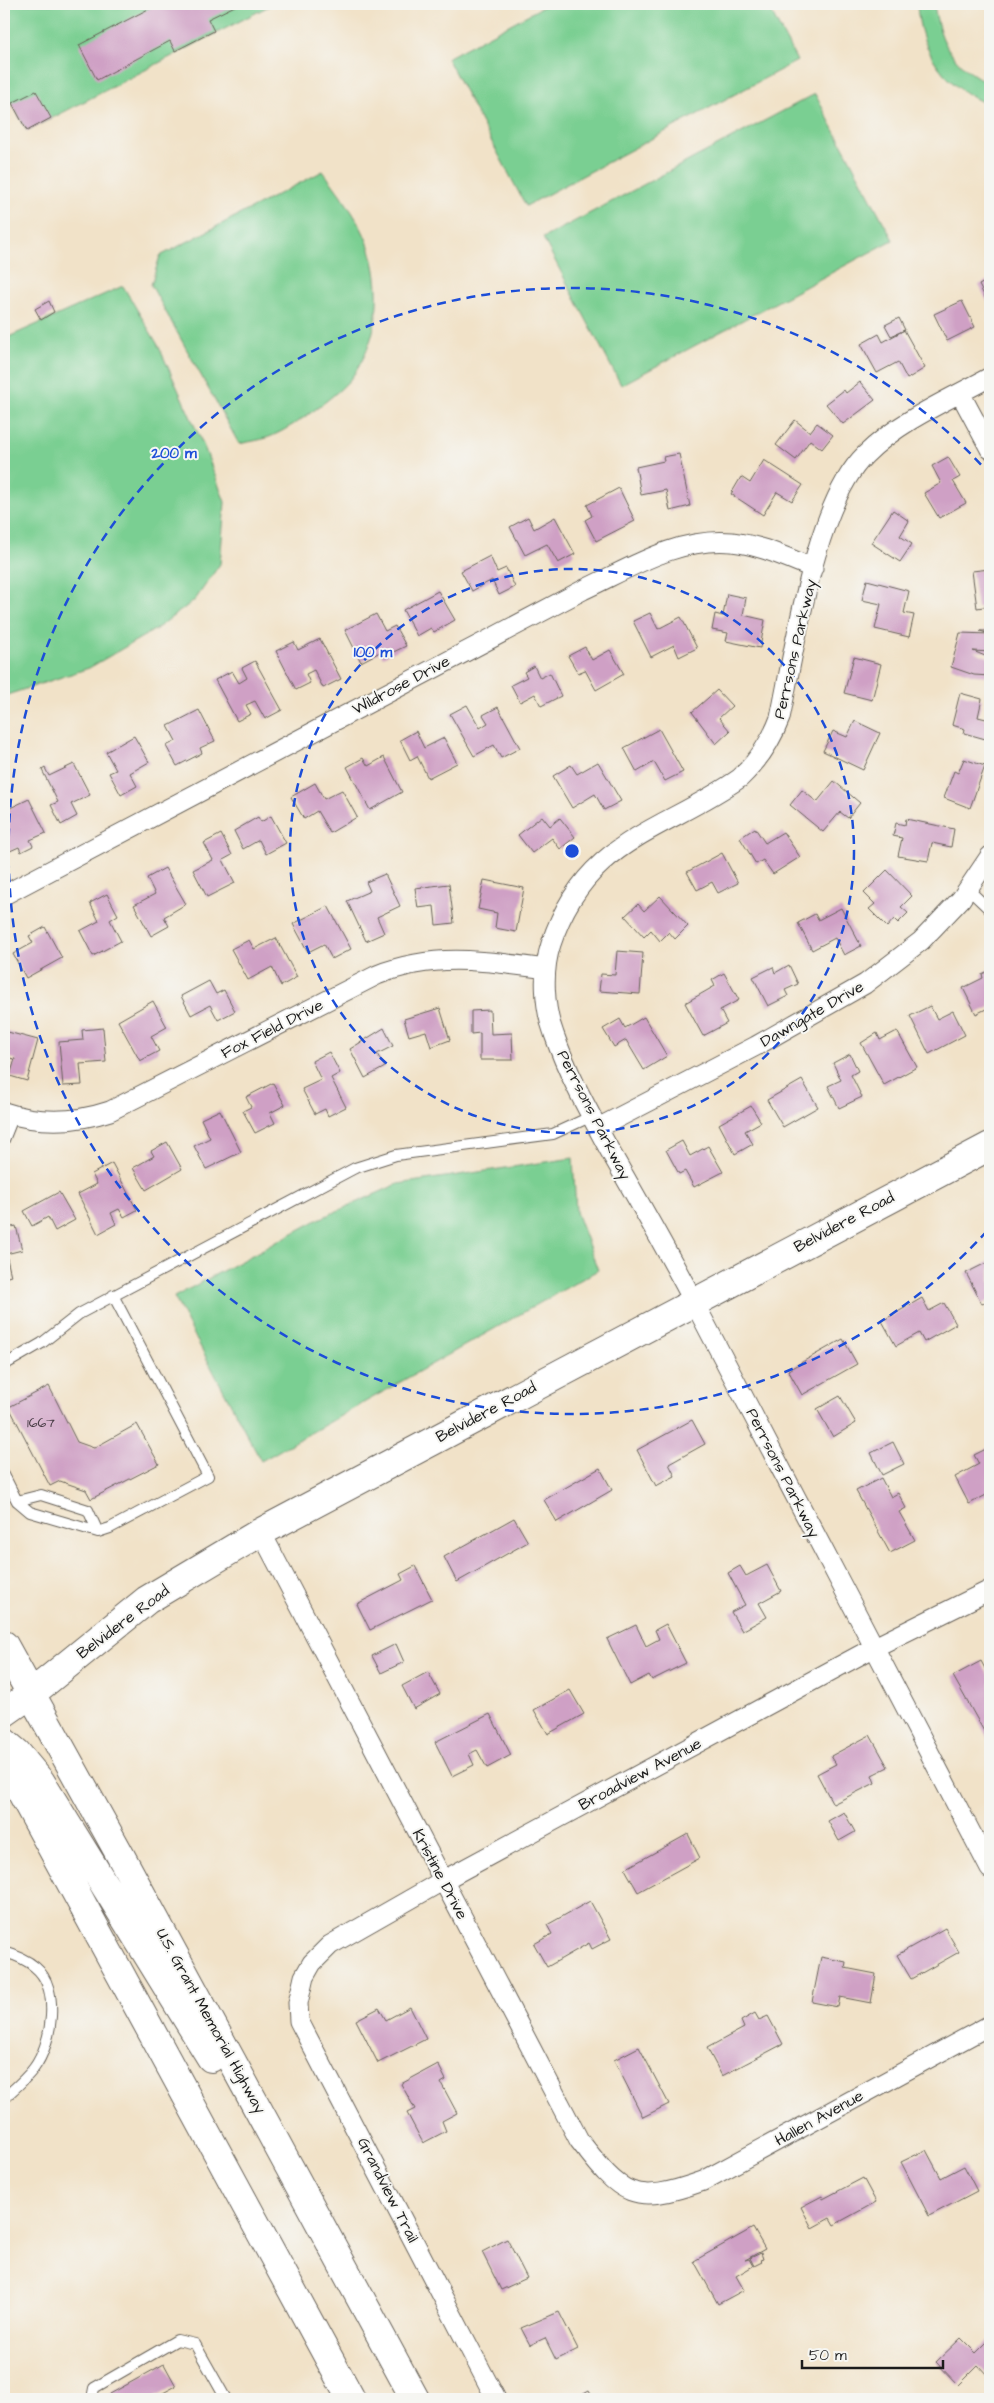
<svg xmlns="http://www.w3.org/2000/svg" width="994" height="2403" viewBox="0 0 994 2403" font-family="'Architects Daughter',sans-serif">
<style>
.green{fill:#7acf92;stroke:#4b7657}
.building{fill:#cfa0c5}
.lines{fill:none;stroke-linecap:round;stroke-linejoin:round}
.service-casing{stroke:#676158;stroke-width:12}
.minor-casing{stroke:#676158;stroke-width:21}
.primary-casing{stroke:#676158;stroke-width:30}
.service{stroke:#fff;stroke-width:10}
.minor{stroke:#fff;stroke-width:19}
.primary{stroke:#fff;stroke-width:28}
.ring{fill:none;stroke:#1d4ed8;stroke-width:2.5;stroke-dasharray:9 6}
.labels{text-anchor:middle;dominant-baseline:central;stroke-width:4;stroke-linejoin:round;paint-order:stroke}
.number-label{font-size:14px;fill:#493d46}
.street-label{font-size:16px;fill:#1c1c1c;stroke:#f6f6f2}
.centre{fill:#1d4ed8;stroke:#f6f6f2;stroke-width:2.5}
.ring-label{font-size:15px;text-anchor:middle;font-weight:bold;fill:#1d4ed8;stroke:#f6f6f2;stroke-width:4;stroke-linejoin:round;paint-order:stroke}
</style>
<rect width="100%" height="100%" fill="#f6f6f2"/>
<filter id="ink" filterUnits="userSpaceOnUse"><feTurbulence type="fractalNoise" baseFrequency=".02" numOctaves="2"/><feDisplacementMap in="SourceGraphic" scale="10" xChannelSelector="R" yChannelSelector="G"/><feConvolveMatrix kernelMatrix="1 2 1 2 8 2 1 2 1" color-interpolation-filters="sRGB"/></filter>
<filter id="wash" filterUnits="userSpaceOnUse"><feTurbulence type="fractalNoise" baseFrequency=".0096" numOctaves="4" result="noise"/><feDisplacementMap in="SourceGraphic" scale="20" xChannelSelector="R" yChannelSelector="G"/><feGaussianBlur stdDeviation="1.12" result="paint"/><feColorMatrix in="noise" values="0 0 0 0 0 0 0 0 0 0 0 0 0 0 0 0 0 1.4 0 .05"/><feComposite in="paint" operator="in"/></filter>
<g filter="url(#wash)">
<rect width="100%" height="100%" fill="#f1e2c8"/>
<path class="green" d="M4,4H273L27,131L12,103L4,108Z
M548,4H767L797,61L526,206L447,58Z
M917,4H934C940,45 953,65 990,84V105C946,89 919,50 917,4Z
M815,94L893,240L621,385L543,238Z
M323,171C341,196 363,223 371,253C383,295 378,341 352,377C339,394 296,425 276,434C265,440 251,441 239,444L151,285L160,256Z
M123,286L158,345L205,449L225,502L220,564L195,600L156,629L89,668L4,696V339Z
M573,1158L576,1212L598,1270L261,1461L174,1297L319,1219L398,1184Z"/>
<g id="blocks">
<path class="building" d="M158,4H239L208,19L214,31L175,51L170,41L97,80L79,45Z
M36,91L51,118L27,131L12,103Z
M990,279V307L979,285Z
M49,301L54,312L41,320L35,309Z
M962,301L975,327L947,341L934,314Z
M899,318L905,330L891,336L885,325Z
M904,330L925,368L907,379L898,362L877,373L861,344L879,334L883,342Z
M860,382L875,400L843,424L826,404L844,390L846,393Z
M795,420L810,432L817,423L833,435L822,449L810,440L796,460L776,445Z
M679,454L690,506L670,511L666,490L641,495L636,467L664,461L663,457Z
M948,457L960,477L953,481L966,503L939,518L924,493L941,483L932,466Z
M764,460L803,485L792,501L777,492L763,515L731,494L741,477L750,483Z
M619,488L635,521L596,541L585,520L592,516L587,505Z
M893,510L909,521L900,536L912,544L900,562L871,543Z
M528,517L534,529L555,517L575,554L558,563L547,544L525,555L510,527Z
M490,556L497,572L506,568L515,587L499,595L492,580L472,591L461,571Z
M990,569V606L977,608L972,571Z
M867,580L909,591L904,613L914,615L909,637L875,629L881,604L862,600Z
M438,591L455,620L434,632L431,628L417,636L403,610Z
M727,594L746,598L743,615L765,620L760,648L726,641L728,633L712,630L715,614L723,616Z
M650,613L658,629L681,617L697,648L679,657L674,645L651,657L633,621Z
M376,614L385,631L395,626L406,646L383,657L380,652L361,662L345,630Z
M980,631H990V652L973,651L990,658V676L974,675L951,667L960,633L990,634Z
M320,639L341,679L323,688L314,670L306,674L310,683L296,690L276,651L294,642L298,650Z
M585,647L592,660L610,650L624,674L596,690L585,670L578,673L568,656Z
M854,657L881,664L872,700L844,693Z
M255,661L282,710L265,719L255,701L246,705L251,714L237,721L215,680L232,671L239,683L247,678L242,668Z
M534,666L540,678L550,673L561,696L541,706L535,694L520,702L511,685L527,677L524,672Z
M717,690L732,706L719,718L730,731L716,744L692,712Z
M960,693L982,699L978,717L990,720L989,740L964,733L965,729L952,725Z
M467,705L480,728L488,723L483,715L498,707L520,748L501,758L494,745L474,756L450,714Z
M199,710L215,741L200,748L202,753L177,766L166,746L176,741L168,726Z
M855,721L880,733L863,770L823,751L833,731L847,737Z
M659,729L683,772L665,781L654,762L637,772L624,748Z
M416,731L424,748L444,738L457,763L428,778L417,756L410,760L400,740Z
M134,736L149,762L130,773L137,786L121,795L109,773L116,770L106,752Z
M384,757L402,792L370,810L347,767L363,758L368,766Z
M964,759L985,766L970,808L944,798L954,771L958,773Z
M598,762L621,801L604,810L595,794L572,808L553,776L571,765L577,774Z
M74,764L90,795L71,804L77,816L61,825L51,805L58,802L42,770L45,768L49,776Z
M834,781L860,803L848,818L840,812L823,832L790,805L802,790L817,802Z
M315,783L324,799L342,790L357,817L330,833L317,811L304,819L291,797Z
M29,799L46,833L30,840L33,846L21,852L19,847L10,851L4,839V827L9,824L4,811Z
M271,816L286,843L266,854L259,840L243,849L234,831L258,817L261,822Z
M542,816L550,826L560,818L575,837L560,849L552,838L532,853L518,835Z
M906,819L954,829L951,847L932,843L928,861L898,856L902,838L893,836L896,823L905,825Z
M755,828L765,843L783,832L800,857L773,874L763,860L756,864L740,838Z
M221,834L232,855L223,860L235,883L207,897L193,870L213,860L204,843Z
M722,853L738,883L718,893L712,882L697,890L687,872Z
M165,868L186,904L164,917L169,926L151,936L134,905L155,894L147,878Z
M887,870L912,896L901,907L908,913L898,923L894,919L887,927L869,909L875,904L864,893Z
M385,874L400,906L377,917L384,933L366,941L347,901L370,891L366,882Z
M484,880L524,888L516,932L495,928L497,913L478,909Z
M449,884L454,923L436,925L434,906L418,908L415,888Z
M107,894L118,915L110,920L121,941L93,956L80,931L99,921L90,903Z
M660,896L688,926L675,939L669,932L660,941L651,930L644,937L625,916L638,904L644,911Z
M328,906L351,949L332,959L324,944L308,952L293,924Z
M841,908L861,946L844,955L835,938L812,950L798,923L815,914L818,920Z
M45,927L62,958L26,978L13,954L33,943L29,936Z
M276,938L297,977L281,986L272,967L248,980L231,949L249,940L254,949Z
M617,951L643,953L640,994L599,991L601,974L615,975Z
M789,965L798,984L785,990L788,996L768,1006L753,977L773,967L775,973Z
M990,970V1007L976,1014L963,988L983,978L982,974Z
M724,973L739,1000L720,1010L727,1023L703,1036L685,1003L715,986L712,980Z
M209,981L216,994L224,990L235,1011L218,1020L210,1005L191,1015L181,996Z
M153,1001L167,1027L151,1036L159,1051L140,1061L118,1021Z
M930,1006L937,1019L953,1011L965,1035L929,1054L910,1016Z
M440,1008L450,1040L431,1047L426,1031L409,1036L404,1019Z
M490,1010L491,1034L512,1033L513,1060H480V1033L471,1034V1011Z
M644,1017L667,1056L644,1070L626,1040L614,1047L603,1029L620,1019L625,1028Z
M103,1028L106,1062L80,1064L82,1085L63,1086L59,1042L83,1040L82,1030Z
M384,1028L393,1046L377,1054L385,1067L365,1078L350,1049Z
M4,1031L38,1040L27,1081L10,1076L15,1059L4,1057Z
M897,1031L917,1067L884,1085L861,1043L877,1033L880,1040Z
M329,1052L340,1073L331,1078L346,1107L328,1116L325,1109L315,1114L302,1089L321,1080L312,1061Z
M850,1054L858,1071L851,1075L862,1097L839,1108L828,1086L841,1080L833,1063Z
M802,1080L818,1107L783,1127L767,1100Z
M273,1083L285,1105L270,1113L275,1123L255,1133L243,1111L251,1107L246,1097Z
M751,1106L761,1122L745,1131L753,1144L735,1154L719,1124Z
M220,1110L241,1152L206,1169L194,1146L210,1138L201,1119Z
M682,1141L690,1156L708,1146L723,1172L694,1187L685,1171L679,1174L666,1150Z
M167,1142L182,1169L146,1190L133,1168L154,1156L151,1151Z
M112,1163L137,1210L124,1217L119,1209L111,1213L116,1224L98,1234L78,1194L97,1184L92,1174Z
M59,1192L75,1220L55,1231L48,1217L32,1226L24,1211Z
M16,1226L22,1250L6,1254L11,1276L4,1278V1229Z
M988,1262L990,1264V1300L982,1304L966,1273Z
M922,1298L929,1311L944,1303L956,1324L924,1342L919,1333L896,1346L882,1321Z
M843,1339L857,1364L802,1395L788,1370Z
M49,1386L77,1442L94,1448L137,1424L159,1464L91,1499L86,1490L60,1481L50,1486L9,1407Z
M840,1396L856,1423L833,1437L817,1409Z
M692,1420L705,1444L669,1464L675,1476L656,1486L637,1450Z
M893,1442L904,1464L882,1475L871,1453Z
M990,1447V1493L969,1504L955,1477L979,1464L974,1455Z
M600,1468L612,1490L557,1522L544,1500Z
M881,1478L891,1497L898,1493L906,1508L899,1512L915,1540L890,1553L856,1491Z
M514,1518L528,1542L457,1582L444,1557Z
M767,1565L781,1591L759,1603L767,1617L742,1631L731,1612L745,1605L728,1573L740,1566L746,1576Z
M415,1566L432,1599L370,1630L357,1604L403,1580L400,1574Z
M666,1624L686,1663L652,1680L649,1675L630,1685L607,1639L636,1625L646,1646L659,1639L655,1630Z
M396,1644L404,1662L381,1673L372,1656Z
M981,1661L990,1678V1742L953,1676Z
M428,1672L440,1694L414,1709L402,1686Z
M570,1690L584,1714L548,1734L534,1710Z
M490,1714L511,1755L487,1768L477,1750L469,1754L474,1765L452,1776L435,1742Z
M870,1735L888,1767L872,1775L875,1783L833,1804L817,1774L836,1764L831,1756Z
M844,1812L855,1832L839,1841L828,1821Z
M688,1834L700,1858L638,1892L625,1869Z
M590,1901L611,1939L592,1949L589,1943L547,1967L534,1944L552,1934L547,1925Z
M945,1928L959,1952L911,1979L897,1955Z
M821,1957L846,1962L845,1968L876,1974L871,2003L840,1997L838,2007L812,2002Z
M410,2007L426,2039L378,2063L356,2020L379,2008L386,2020Z
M755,2013L759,2020L768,2016L783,2044L722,2076L707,2048L744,2028L741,2021Z
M639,2047L669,2104L643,2117L614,2060Z
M438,2064L446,2080L441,2083L457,2113L442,2121L446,2131L423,2143L407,2113L415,2109L401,2084Z
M926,2150L941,2178L964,2166L977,2191L929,2216L901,2162Z
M863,2178L876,2202L834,2225L830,2218L812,2228L801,2207L822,2196L823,2199Z
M753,2228L765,2249L745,2260L749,2259L753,2266L736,2276L744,2290L718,2304L694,2261Z
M507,2239L527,2278L501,2290L482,2252Z
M761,2253L763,2259L760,2260L762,2262L754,2266L750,2258Z
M559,2312L578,2349L556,2360L545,2338L530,2345L521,2328Z
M961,2338L976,2353L990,2339V2373L988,2376L978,2365L958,2385L936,2362Z
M164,2364L176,2386L152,2399H113L110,2394Z
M589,2390L594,2399H573Z"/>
</g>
</g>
<g filter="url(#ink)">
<use href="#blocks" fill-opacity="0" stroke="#676158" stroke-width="1"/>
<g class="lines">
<g class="service-casing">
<path id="service" d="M968,889L990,910
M4,1140L14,1115
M4,1365L42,1343L79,1314L355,1168L396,1155L553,1134L592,1116
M4,1475L17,1501L30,1512L98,1532L110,1528L208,1476L113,1295
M17,1501L41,1495L88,1510L98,1532
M4,1952C15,1955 26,1959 35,1967C61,1988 52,2044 34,2068C26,2079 14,2089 4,2098
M92,2399L94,2388L177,2340L195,2344L226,2399"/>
</g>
<g class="minor-casing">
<path id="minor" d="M990,377C948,400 899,421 865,455C815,504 795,648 780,718C771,742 759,760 740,778C663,832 585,839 551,944C542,971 544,1008 554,1034C568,1075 589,1112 610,1151C639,1202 668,1252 695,1304C794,1492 891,1681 990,1869
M960,393L990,449
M4,895L583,590C630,568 678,537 732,542C760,545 787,558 813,568
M4,1112C40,1124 74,1123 110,1111L377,975C436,952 486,961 546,969
M598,1128L756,1046L865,984L921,941L961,899L990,856
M261,1532L579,2140C622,2196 633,2206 703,2181L990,2025
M496,2399L299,2021L298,2003L304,1977L312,1963L330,1945L444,1880L873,1648L990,1590"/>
</g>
<g class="primary-casing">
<path id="primary" d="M4,1645L118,1851L415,2399
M4,1713L31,1694L147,1600L261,1532L990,1146
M4,1742L17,1753L41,1782L211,2058
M4,1760L351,2399"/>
</g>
<use href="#service" class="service"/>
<use href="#minor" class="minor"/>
<use href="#primary" class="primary"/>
</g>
</g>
<g class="ring">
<circle cx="572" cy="851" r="282"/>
<path d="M987 1231A563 563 0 1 1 987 471"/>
</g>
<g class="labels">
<g class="number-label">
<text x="41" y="1423">1667</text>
</g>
<g class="street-label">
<text transform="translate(795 649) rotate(-77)">Perrsons Parkway</text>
<text transform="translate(401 685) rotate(-28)">Wildrose Drive</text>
<text transform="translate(812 1014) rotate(-30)">Dawngate Drive</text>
<text transform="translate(272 1029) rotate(-27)">Fox Field Drive</text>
<text transform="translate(594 1115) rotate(63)">Perrsons Parkway</text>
<text transform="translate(844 1222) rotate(-28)">Belvidere Road</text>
<text transform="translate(486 1412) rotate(-28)">Belvidere Road</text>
<text transform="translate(783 1473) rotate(63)">Perrsons Parkway</text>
<text transform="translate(123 1622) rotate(-37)">Belvidere Road</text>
<text transform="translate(640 1774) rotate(-28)">Broadview Avenue</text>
<text transform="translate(440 1874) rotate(62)">Kristine Drive</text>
<text transform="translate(211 2021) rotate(61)">U.S. Grant Memorial Highway</text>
<text transform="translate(819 2118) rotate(-29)">Hallen Avenue</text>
<text transform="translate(388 2190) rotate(63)">Grandview Trail</text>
</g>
</g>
<circle cx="572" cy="851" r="8" class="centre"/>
<g class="ring-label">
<text x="174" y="458">200 m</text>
<text x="373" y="657">100 m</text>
</g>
<rect width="994" height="2403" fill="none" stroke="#f6f6f2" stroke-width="20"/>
<path d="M802 2360v8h141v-8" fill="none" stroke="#1c1c1c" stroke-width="2.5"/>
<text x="809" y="2360" font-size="15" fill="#1c1c1c" stroke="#f6f6f2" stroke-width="4" paint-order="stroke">50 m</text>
</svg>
